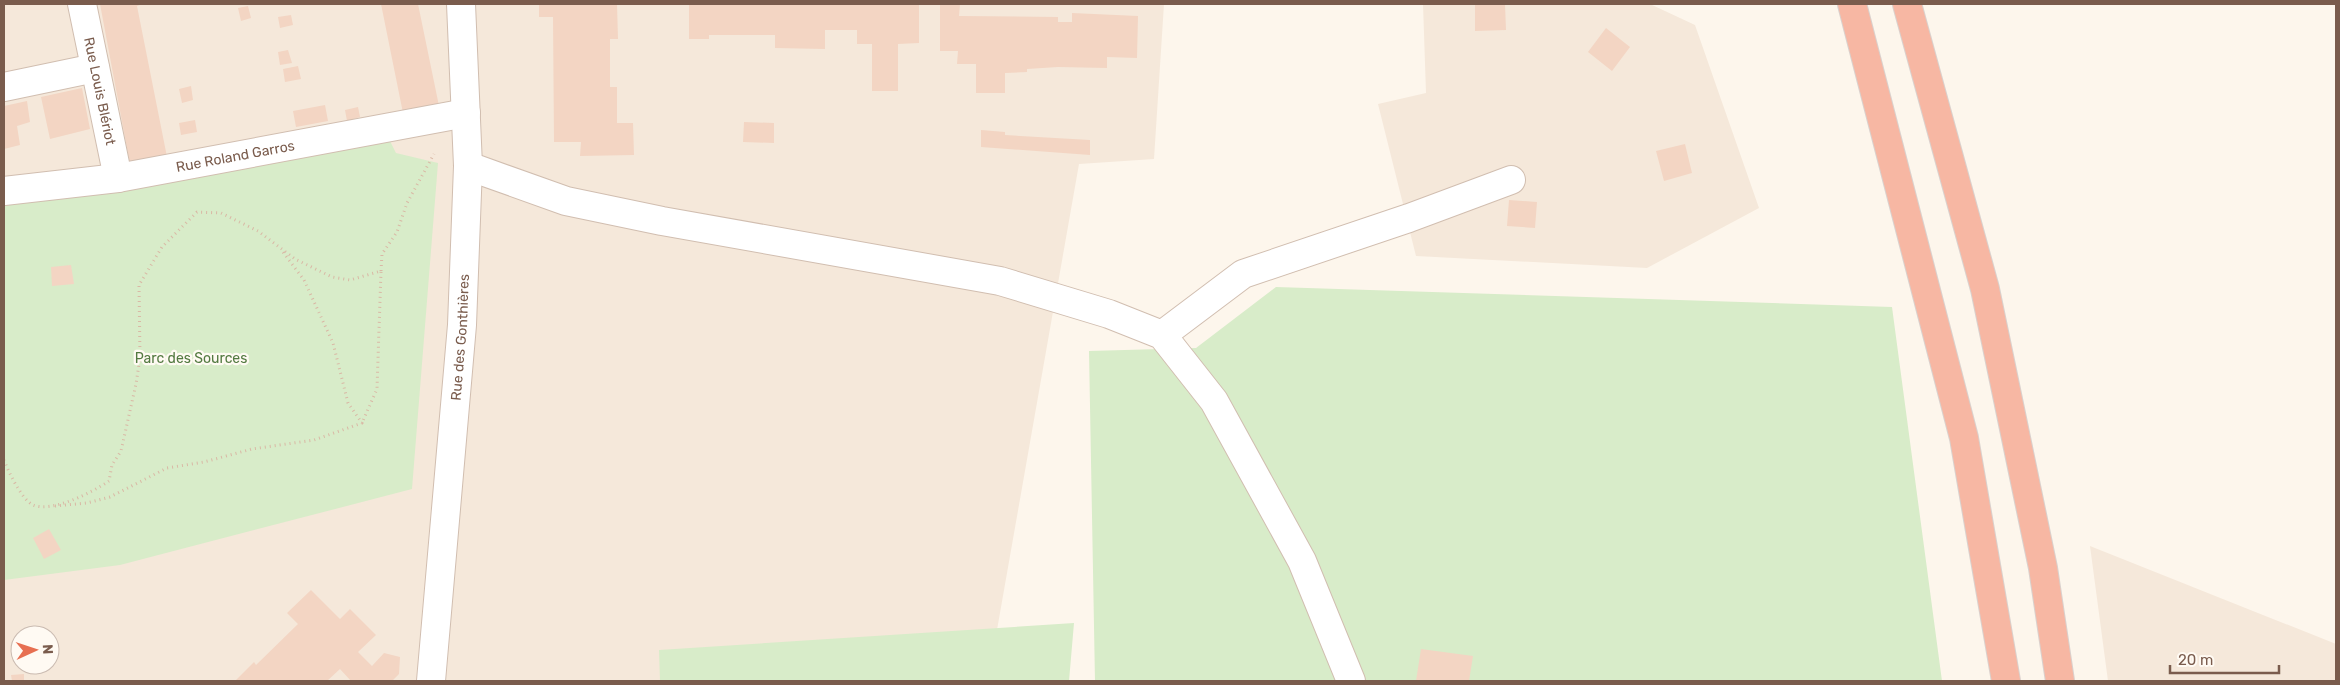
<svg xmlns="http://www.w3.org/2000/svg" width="2340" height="685" viewBox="0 0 2340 685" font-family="Rubik,sans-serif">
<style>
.residential{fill:#f5e8da;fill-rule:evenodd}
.green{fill:#d8ecc9}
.building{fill:#f3d5c3}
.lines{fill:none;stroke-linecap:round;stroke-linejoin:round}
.minor-casing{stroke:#d1beb0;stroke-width:30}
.highway-casing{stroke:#dad1cd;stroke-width:30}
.path{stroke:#d9b8a5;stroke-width:3;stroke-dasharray:1 4;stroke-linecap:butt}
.minor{stroke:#fff;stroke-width:28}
.highway{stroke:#f7b7a3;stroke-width:28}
.labels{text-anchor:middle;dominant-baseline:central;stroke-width:4.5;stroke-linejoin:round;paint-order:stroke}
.street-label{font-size:14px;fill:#7a5c4d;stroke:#fffaf3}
.park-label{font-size:14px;fill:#537a41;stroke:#fffaf3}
</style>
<rect width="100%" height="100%" fill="#fdf6ec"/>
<path class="residential" d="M4,4H1164L1154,159L1079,164L988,681H4ZM20,635H50V665H20Z
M1423,4H1650L1695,25L1759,208L1647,268L1416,256L1378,104L1426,93Z
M2090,546L2336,644V681H2108Z"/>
<path class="green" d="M389,139L396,153L438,163L412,489L120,565L4,580V206Z
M1276,287L1892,307L1942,681H1095L1089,351L1196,348Z
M1074,623L1069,681H660L659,650Z"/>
<path class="building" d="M100,4H143L137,6L167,157L130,164Z
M381,4H418L439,106L403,113Z
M539,4H617L618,39H610V87H617V123H633L634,155L580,156L581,142H554L553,17H539Z
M689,4H919V43L898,44V91H872V44H857V30H825V49L775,48V35H709V39H689Z
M940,4H960L959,16L1058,17V22H1072V13L1138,16L1137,58L1107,57V68L1058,67L1027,69V72L1005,73V93H976V64H957L958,51H940Z
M1475,4H1505L1506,30L1475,31Z
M248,6L251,18L241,21L238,8Z
M291,15L293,25L280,28L278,17Z
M1606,28L1630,47L1612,71L1588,52Z
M288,50L292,63L280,65L278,52Z
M298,66L301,79L285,82L283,69Z
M191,86L193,100L182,103L179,89Z
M82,88L90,129L50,139L41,97Z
M27,101L30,122L17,126L20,145L4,149V106Z
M325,105L328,121L296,127L293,111Z
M358,107L360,117L347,121L345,110Z
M195,120L197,132L181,135L179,123Z
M744,122L774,123V143L743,142Z
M981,130L1005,132V135L1090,140V155L981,147Z
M1685,144L1692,173L1664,181L1656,151Z
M1509,200L1537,202L1535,228L1507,226Z
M71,265L74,284L52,286L51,267Z
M49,529L61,550L44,559L33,538Z
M311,590L340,619L350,609L376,635L358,652L372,666L384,653L400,657L399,674L392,681H351L340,669L327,681H235L254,662L256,665L298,624L287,613Z
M1421,649L1473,656L1469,681H1416Z
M24,674V681H12L11,675Z"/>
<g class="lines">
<g class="minor-casing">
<g id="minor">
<path id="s1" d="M82,4L118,178"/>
<path d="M4,87L95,68"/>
<path d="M468,166L566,201L662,221L1000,281L1109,314L1162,335L1214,401L1302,561L1351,681"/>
<path id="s2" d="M4,191L118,178L466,113"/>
<path d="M1162,335L1243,274L1409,218L1511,180"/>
<path id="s3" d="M431,681L462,325L468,166L461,4"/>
</g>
</g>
<g class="highway-casing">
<path id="highway" d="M1852,4L1964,438L2006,681
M1907,4L1985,289L2043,568L2060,681"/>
</g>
<path class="path" d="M381,271L382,254L397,232L407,203L434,154
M4,460C8,471 22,500 33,505C52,513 93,492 109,481L112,465L121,451L136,384L140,358L139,285L162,247L197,212L221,213L258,231L295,259L332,277L350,280L381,271L377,389L362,423
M55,506L87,503L110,497L167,468L204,462L252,449L314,440L362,423L348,403L333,343L304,280L283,252"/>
<use href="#minor" class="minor"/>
<use href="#highway" class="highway"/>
</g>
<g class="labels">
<g class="street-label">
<text stroke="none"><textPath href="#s1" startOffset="89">Rue Louis Blériot</textPath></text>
<text stroke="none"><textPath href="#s2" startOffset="234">Rue Roland Garros</textPath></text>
<text stroke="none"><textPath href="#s3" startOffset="345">Rue des Gonthières</textPath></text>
</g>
<g class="park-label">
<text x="191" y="358">Parc des Sources</text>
</g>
</g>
<rect width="2340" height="685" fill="none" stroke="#7a5c4d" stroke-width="10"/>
<g transform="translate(35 650) rotate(87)"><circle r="24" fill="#fffaf3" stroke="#cabbb1"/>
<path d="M0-4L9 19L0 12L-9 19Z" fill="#e76f51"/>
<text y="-8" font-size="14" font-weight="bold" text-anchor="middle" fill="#7a5c4d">N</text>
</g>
<path d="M2170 665v8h109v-8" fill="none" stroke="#7a5c4d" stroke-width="2.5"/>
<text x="2178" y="665" font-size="15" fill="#7a5c4d" stroke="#fffaf3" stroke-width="4" paint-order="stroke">20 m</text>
</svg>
